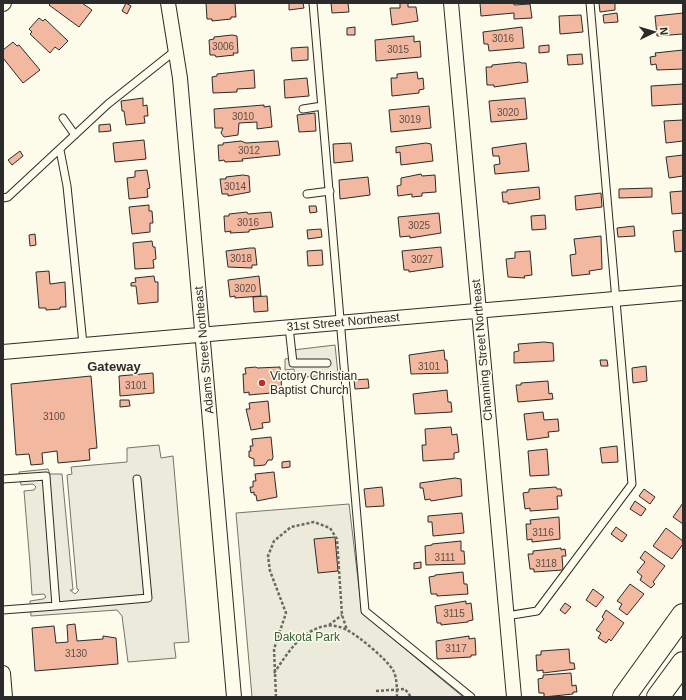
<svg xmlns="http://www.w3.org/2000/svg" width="686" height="700" viewBox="0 0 686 700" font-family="Arial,sans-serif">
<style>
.green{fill:#ecebdb;stroke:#74746e}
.parking{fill:#eceadb;stroke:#74746e}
.building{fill:#f2b8a0;stroke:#2b2b2b}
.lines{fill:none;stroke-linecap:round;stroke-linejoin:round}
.service-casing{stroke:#2b2b2b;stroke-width:9}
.minor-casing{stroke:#2b2b2b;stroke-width:16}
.primary-casing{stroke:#2b2b2b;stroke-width:24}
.path{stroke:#6a6964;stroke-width:2.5;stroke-dasharray:3 2;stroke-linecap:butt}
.service{stroke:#fdfbea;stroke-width:7}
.minor{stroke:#fdfbea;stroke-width:14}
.primary{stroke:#fdfbea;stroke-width:22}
.poi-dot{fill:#c62828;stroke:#fdfbea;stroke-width:1.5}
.labels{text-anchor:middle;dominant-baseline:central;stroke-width:3;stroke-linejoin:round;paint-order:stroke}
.number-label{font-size:10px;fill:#5d4e48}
.street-label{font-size:12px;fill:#2b2b2b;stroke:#fdfbea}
.poi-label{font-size:12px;fill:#2b2b2b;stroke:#fdfbea;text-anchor:start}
.park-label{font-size:12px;fill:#34623c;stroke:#fdfbea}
.neighbourhood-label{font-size:13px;font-weight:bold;fill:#2b2b2b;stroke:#fdfbea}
</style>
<rect width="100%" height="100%" fill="#fdfbea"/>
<path class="green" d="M349,504L362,613L463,697H252L236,513Z"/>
<path class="parking" d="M335,345L338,374L295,378L294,369L285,370V359L292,358L293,350Z
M159,445L161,458L173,456L189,642L174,643L176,658L128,662L122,616L117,610L31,616L30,601L43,599L46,597L44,594L32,595L30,564L24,491L34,490L36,487L33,484L21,485L19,472L48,469L50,474H62L73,590H70L75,594L79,590L77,589L67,475L72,474L71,467L127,462V448Z"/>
<path class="building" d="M51,3H82L92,10L79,27L49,5Z
M126,3L131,6L127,14L122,11Z
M206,3H235L236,17H231V19L212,21V19H207Z
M289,3H303L304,8L289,10Z
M331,3H348L349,12L332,13Z
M400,3H408V7H416L418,21L392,25L390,8H400Z
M480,3H514V5L530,4L532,18L514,19V13L481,16Z
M599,3H615V10L600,12Z
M617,13L618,22L604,23L603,15Z
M683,13V34L657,36L655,16Z
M581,15L583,32L560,34L559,16Z
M39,18L43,21L45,19L68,41L59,50L55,47L50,53L30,34L32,32L29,29Z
M355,27V35H347V28Z
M522,27L524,48L489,51L488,44H484L483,32Z
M232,35L237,36L238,53H233L234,55L216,57L215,55H210L209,40L214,39V37Z
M414,36V42L420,41L421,57L376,61L375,40Z
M13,42L17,46L19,45L40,70L23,83L3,58V50Z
M549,45V52L539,53V46Z
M308,47V60L292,61L291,48Z
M683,50V69L657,70L656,64L651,65L650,57L656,56L655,53Z
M582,54L583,64L568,65L567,55Z
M520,62L521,63H526L528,82L494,87V85H487L486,67H492V65Z
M254,70L255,88L237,89V92L213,93L212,77L217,76V74Z
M417,72L418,79L423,78L424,89L419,90V93L392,96L391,78H397V74Z
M307,78L309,96L285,98L284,80Z
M683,84V104L652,106L651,86Z
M143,98V106L147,105L148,116H144L145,123L126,125L124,111H122L121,101Z
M525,98L527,119L491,122L489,101Z
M264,105V107L270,106L272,127L257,129V122L239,123L238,135L224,137L221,133L223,128H215L214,109Z
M429,106L431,128L391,132L389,110Z
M315,113L316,131L299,132L297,115Z
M683,120V141L666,143L664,121Z
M110,124L111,131L99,132V125Z
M144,140L146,159L115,162L113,143Z
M241,141L246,143L278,141L280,155L242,159L243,161L225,162L224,160L219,161L218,145H223V143Z
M351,143L353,161L334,163L333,144Z
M426,143L431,144L433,161L401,165L400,152L396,153V147Z
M526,143L529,171L495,174L494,165L500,164L499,156H493L492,148Z
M20,151L23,156L12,165L8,160Z
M683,155V176L669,178L666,157Z
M147,170L150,188L147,189L148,197L129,199L127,178L135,177V171Z
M421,174L422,176L435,175L436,192L422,193V196L412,197V194L398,196L397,186L401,185V178Z
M243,175L249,176L250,192L228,196V194H222L220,179H226V177Z
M368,177L370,195L340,199L339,180Z
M539,187L540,199L508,204V202H503L502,192H507V190Z
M652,188V197L619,198V189Z
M683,191V213L672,214L670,192Z
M601,193L602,207L576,210L575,196Z
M149,205V211H152L153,223H150V232L132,234L129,207Z
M309,206H316L317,212L310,213Z
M247,212L248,214L271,212L273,227L249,230V232L230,233L231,231L225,232L224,216H229V214Z
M439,213L441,233L410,238V236L400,237L398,217Z
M545,215L546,229L532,230L531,216Z
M634,226L635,236L618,237L617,228Z
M321,229L322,237L308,239L307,230Z
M683,230V251L675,252L673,231Z
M35,234L36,245L30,246L29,235Z
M601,236L602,269L589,271L590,274L572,276L570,255L576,254L574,239Z
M152,241L153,247H155L156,259L153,260L154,268L135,269L133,243Z
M441,247L443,267L409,272V270H404L402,251Z
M250,248H255L257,265H252V268L228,267L226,251Z
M322,250L323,265L308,266L307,251Z
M530,251L532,275L524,276L525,278L508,277L506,259L515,258V252Z
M49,271L50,284L65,282L66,307H60V309L46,310V308H39L36,272Z
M154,276L155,282H158V302L138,304L136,286H131V283L136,282L135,278Z
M259,276L261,296L235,298V296L230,297L228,280Z
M267,296L268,311L254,312L253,297Z
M544,342L553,343L554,361L514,363V352L519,351L518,344Z
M444,350L445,360H447L448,373L411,374L409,355Z
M600,360H607L608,366H601Z
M646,366L647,381L633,383L632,368Z
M256,367L257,368L280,367L282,392L249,395V392L244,393L243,374H246L245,368Z
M153,373L154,393L120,396L119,376Z
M91,376L97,448L89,449L90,460L58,463L57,451L42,453L43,464L31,465L29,454L16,455L11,384Z
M368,379L369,388L355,389L354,380Z
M548,381L549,394L552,393L553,399L518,402L516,385H521V383Z
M447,390L448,402H451L452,412L415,414L413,394Z
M120,400H129L130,406L120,407Z
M268,401L270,422L262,423L263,428L251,430L246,409H250L249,403Z
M543,412L544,420L558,419L559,431L548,432L549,437L527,440L524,414Z
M451,427L452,435L457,434L459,452L454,453V459L423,461L422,445H426L425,429Z
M271,437L273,457L272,460H268L265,465L254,466V459L249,457V451H251L250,446H253L252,439Z
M617,446L618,462L602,463L600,448Z
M547,449L549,475L530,476L528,451Z
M290,461V467L282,468V462Z
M274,472L277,497L257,501L256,495H254V492L251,493L250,487H253V481H256L255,474Z
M455,478L461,479L462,496L431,501L430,499L425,500L423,488H420V483Z
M382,487L384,506L366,507L364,489Z
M556,487L557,489H561L562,496H557L558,509L530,511V508L525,509L523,493L529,492V489Z
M644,489L655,497L650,504L639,496Z
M635,501L646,509L641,516L630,509Z
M683,503V524L673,517Z
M462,513L464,533L433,536L432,522H428V516Z
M559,517L560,539L532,542V539L527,540L526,524H531L530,520Z
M616,527L627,535L622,542L611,534Z
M666,528L683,541V544L672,559L653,546Z
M335,537L338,571L318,573L314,539Z
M461,541V551H464L465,564L426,565L425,546L432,545V544Z
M561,548V550L565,549L566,556H562L563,570L534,572V569H530L528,554H533V551Z
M645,551L665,566L653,582L655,584L651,588L640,580L642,576L637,572L645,562L640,558Z
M421,562V568L414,569V563Z
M463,572L464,584H467L468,594L437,596V594H431L429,577L435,576V575Z
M630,584L644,594L627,615L619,609L622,604L617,601Z
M593,589L604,597L596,607L586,600Z
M466,601V604L471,603L473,620L468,621V622L441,625V623H437L435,606Z
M565,603L571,607L565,614L560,610Z
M606,610L624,623L611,641L609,639L606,643L598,638L601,633L596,630L604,619L602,617Z
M75,624L77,641L103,639V636L116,638L118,664L35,671L32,628L54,626L56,643L68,642L67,625Z
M469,636V639L475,638L476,655H471V657L437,659L436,641Z
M569,649L570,663H574L575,669L543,673V670L537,671L536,655H541V651Z
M571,673L572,686L576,685L577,692H573V694L544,697V693H539L538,679L543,678V675Z"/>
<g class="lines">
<g class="service-casing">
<path id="service" d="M313,3L365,611L471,697
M303,109L322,106
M63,118L75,135
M60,150L67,186L83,344
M307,194L330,191
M3,198L8,197L108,104L176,50
M289,327L293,363H327
M3,479L46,476L56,606L3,610
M56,606L148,598L137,479
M506,616L537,611L632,484L590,3"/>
</g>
<g class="minor-casing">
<path id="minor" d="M168,3L180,78L234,697
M451,3L514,697
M3,4L4,3
M3,352L683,293
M3,673L5,697"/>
</g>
<g class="primary-casing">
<path id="primary" d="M624,697L683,615
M658,697L683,663"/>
</g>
<path class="path" d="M329,625L342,615
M274,673C286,656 297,636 318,628C327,624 338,625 347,630C360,637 385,658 393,670C397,677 397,689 397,697
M376,691L405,689L411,697
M276,697L274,649L286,613L270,571L268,556L274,541L291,527L314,522L330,528L337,539L342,615L347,630"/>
<use href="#service" class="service"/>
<use href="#minor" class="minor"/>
<use href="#primary" class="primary"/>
</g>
<circle class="poi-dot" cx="262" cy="383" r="4"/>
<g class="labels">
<g class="number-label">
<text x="503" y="38">3016</text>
<text x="223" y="46">3006</text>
<text x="398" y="49">3015</text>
<text x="508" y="112">3020</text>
<text x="243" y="116">3010</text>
<text x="410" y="119">3019</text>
<text x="249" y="150">3012</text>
<text x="235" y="186">3014</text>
<text x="248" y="222">3016</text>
<text x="419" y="225">3025</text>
<text x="241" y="258">3018</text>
<text x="422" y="259">3027</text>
<text x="245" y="288">3020</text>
<text x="429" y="366">3101</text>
<text x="136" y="385">3101</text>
<text x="54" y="416">3100</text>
<text x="543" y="532">3116</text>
<text x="445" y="557">3111</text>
<text x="546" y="563">3118</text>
<text x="454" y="613">3115</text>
<text x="456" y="648">3117</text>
<text x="76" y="653">3130</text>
</g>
<g class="street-label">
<text transform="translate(343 322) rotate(-5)">31st Street Northeast</text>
<text transform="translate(204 350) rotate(-95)">Adams Street Northeast</text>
<text transform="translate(482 350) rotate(-95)">Channing Street Northeast</text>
</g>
<g class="poi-label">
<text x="270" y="376">Victory Christian<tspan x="270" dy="14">Baptist Church</tspan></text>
</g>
<g class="park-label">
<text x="307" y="637">Dakota Park</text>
</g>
<g class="neighbourhood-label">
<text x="114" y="366">Gateway</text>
</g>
</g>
<rect width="686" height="700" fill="none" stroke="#2b2b2b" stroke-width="8"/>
<g transform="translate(654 32) rotate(85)" stroke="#fdfbea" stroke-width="3" paint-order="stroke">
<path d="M0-3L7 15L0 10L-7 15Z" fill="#2b2b2b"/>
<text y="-6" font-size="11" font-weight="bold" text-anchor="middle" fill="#2b2b2b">N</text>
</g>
</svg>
